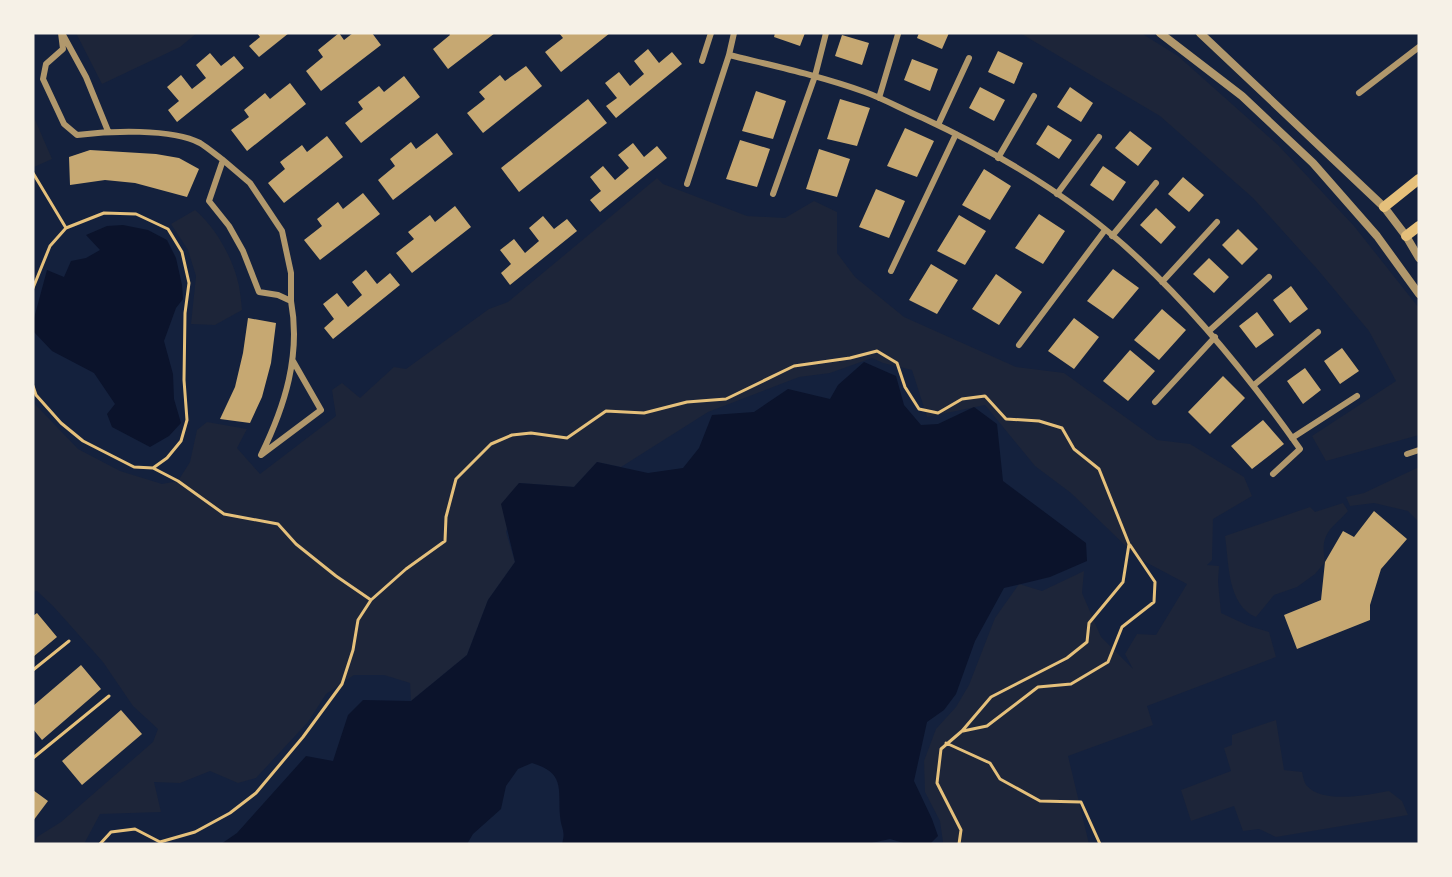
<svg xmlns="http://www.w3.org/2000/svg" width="1452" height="877" viewBox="0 0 1452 877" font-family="'PT Serif',serif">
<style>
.green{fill:#1d2539}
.water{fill:#0b132b}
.building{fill:#c6a872}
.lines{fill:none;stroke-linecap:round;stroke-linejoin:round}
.path{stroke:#e5c07b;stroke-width:3}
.minor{stroke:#b1986c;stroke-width:6}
.tertiary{stroke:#b1986c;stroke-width:8}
.secondary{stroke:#e5c07b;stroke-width:10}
</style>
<rect width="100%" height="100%" fill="#14213d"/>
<path class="green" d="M76,33H197L180,47L102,84Z
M1020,33H1141L1178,56L1278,145L1354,226L1419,308V435L1326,461L1312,436L1396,381L1369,331L1318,270L1253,198L1160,116Z
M33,115L52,159L34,167L33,164Z
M657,178L663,184L747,216L785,218L814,201L837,212V253L855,277L904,317L1016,367L1064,373L1157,440L1190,444L1244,477L1252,496L1213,519L1212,560L1207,565L1219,566L1218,582L1221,613L1249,626L1269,632L1276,657L1147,706L1153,725L1068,756L1089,844H942L943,842L940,821L925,792L924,761L936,729L956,707L969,685L995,618L1019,584L1042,591L1084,571L1082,593L1101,637L1133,669L1125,654L1137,634L1156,635L1187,584L1138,558L1071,493L1035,466L985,405L927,417L912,370L883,363L872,358L830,373L799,377L708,412L621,467L597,462L574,487L519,483L506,532L515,562L488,600L467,655L411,701L410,683L384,675H354L326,694L308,722L256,778L238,783L210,771L180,783L154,782L161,812L100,814L84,844H33L37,837L61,822L153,742L158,729L133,706L103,662L53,606L37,591L33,592V402L78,449L120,471L162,484L178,481L190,462L197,430L207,422L247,429L237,448L260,474L336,416L332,390L342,383L360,398L394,367L406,369L489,309L508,302Z
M195,210C214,226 230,253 237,278C240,288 241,300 242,310L215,325L191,324L196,276L188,250L171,224Z
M1419,467V522L1408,511L1374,503L1350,506L1346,497L1364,493Z
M1343,503L1348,511C1329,531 1320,534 1325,562L1315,574L1297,587L1274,595L1256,617C1227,605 1229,563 1225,536L1310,507L1315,512Z
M1276,720L1284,770L1302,772C1303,776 1304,783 1307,786C1323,804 1368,795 1389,791L1402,801L1408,815L1276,837L1259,829L1243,831L1234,806L1191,821L1181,790L1231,771L1224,748L1232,745V735Z"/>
<path class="water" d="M123,225L148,230L167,240L176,258L182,285L183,299L176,308L164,341L173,374L174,399L181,423L169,436L150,447L112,427L107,414L115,404L94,373L52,351L33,331V322L47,270L64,277L71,261L86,258L100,250L86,235L107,226Z
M864,362L896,376L904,405L921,425L938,424L974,407L997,424L1003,481L1086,543L1087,561L1050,577L1004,588L975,641L956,694L944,710L927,722L914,781L932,819L938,836L930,844H907L890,839L867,844H562C566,830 561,829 560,816C558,788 565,773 532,763L518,769L506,786L501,809L473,834L467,844H221L237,833L306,756L333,761L348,715L363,700L411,701L467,655L488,600L515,562L501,504L519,483L574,487L597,462L648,473L683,468L699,448L712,415L754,412L788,389L830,399L838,385Z"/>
<path class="building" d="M257,33H289L259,57L249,46L260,37Z
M339,33L344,40L353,33H372L381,45L321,91L306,71L323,57L318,50Z
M449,33H495L448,69L433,49L450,35Z
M559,33H610L561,72L545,52L563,38Z
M775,33H805L800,46L774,37Z
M919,33H949L942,49L917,38Z
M842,35L869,43L862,65L835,56Z
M648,49L659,63L672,52L682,64L616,118L606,106L617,98L605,83L619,72L630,86L644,74L634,61Z
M998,51L1023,63L1014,84L988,72Z
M210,53L221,66L234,56L244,68L177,122L168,110L179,101L167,87L181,75L192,89L206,78L196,65Z
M912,59L938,69L930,91L904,80Z
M526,66L542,86L483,133L467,113L485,99L479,92L500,75L505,81Z
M404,76L420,97L361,143L345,123L363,109L358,102L379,86L384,92Z
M290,83L306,104L247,151L231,130L249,117L244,110L265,93L270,99Z
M980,87L1005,100L994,121L969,108Z
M1070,87L1093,103L1081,122L1057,107Z
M756,91L786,101L773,139L742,131Z
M588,99L607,123L519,192L501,168Z
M840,99L870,108L857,146L827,139Z
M1048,125L1072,140L1059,159L1036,144Z
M905,128L934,141L917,177L887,166Z
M1130,131L1152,148L1138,166L1115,148Z
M437,133L453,154L393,200L378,180L395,166L390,159L411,142L416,149Z
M327,136L343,157L284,203L268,183L285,169L280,162L302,145L307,152Z
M740,140L770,149L757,187L726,179Z
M633,143L644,157L657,146L667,158L600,212L590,200L601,191L590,177L603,166L615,180L629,168L618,155Z
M819,149L850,159L837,197L806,189Z
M90,150L156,154L179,158L199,169L187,197L135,183L105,180L70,185L69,157Z
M1103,166L1126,182L1113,201L1090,185Z
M984,169L1011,186L990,220L962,205Z
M1183,177L1204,195L1189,212L1168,194Z
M876,189L905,201L889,238L859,227Z
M363,193L380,214L320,260L304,240L322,226L317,219L338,202L343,209Z
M455,206L471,227L412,273L396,253L414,239L408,232L430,215L435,222Z
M1156,208L1176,227L1161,244L1140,225Z
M1039,214L1065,231L1043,264L1015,248Z
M959,215L986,231L965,265L937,251Z
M543,216L554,229L567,219L577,231L510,285L501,273L511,264L500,250L514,239L525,253L539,241L529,228Z
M1238,229L1258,249L1242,265L1222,245Z
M1209,258L1229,277L1214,293L1193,274Z
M931,264L958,280L937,314L909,300Z
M1113,269L1139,288L1113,319L1087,301Z
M366,270L377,284L390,273L400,285L333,339L324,328L334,319L323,304L337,293L348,307L362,295L352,282Z
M996,274L1022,292L999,325L972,309Z
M1291,286L1308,309L1290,323L1273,300Z
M1162,309L1186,330L1159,360L1134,340Z
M1257,312L1274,335L1256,348L1239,326Z
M248,318L276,323L271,363L262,397L250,423L220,419L235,387L243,353Z
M1074,318L1099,337L1074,369L1048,351Z
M1342,348L1359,371L1340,384L1324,361Z
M1130,350L1155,371L1128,401L1103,381Z
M1305,368L1321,390L1303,404L1287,381Z
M1223,376L1245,398L1210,434L1188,412Z
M1263,420L1284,444L1252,469L1231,446Z
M1374,511L1407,539L1381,569L1370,605V620L1297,649L1284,615L1321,600L1325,562L1343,531L1354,537Z
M37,613L57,637L33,657V616Z
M81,665L101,689L42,740L33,729V706Z
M121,710L142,734L82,785L62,761Z
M33,790L48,801L33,821Z"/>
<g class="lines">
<path class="path" d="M33,173L66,228
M33,288L50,246L66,228L104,213L136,214L168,229L182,252L189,283L185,313L184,380L187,420L181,441L167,458L153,468L134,467L83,441L61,423L36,395L33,386
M153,468L178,481L224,514L278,524L296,544L336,576L371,600
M33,670L69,641
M963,731L987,726L1038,687L1071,684L1108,662L1122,627L1154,602L1155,582L1130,545
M946,743L990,763L1000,779L1040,801L1081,802L1100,844
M33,758L109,696
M100,844L111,832L135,829L160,842L195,832L230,813L256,793L303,737L342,684L353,650L358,620L371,600L406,569L445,541L446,517L456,479L491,444L512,435L531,433L567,438L606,411L644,413L687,402L726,399L794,366L850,358L877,351L897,363L905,387L919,409L938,413L962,399L985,396L1006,419L1039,421L1062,428L1074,449L1099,469L1129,544L1123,582L1089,623L1087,642L1067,658L991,697L962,731L941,749L937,783L961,830L959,844"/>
<path class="minor" d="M61,33L63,49L46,64L43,79L64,124L77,135C109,131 171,128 200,143C208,148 216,155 223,160L209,201L229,226L243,251L259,292L278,295L291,301C301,355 285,406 261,455L321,410L293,361
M62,33L86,77L108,131
M729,55C774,66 821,76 865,92C884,99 904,110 923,118C1000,154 1077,200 1139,259C1200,316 1252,381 1300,449L1273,474
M702,61L711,33
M1359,93L1419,47
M879,98L898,34
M938,125L969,58
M998,158L1034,96
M223,160L250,183L282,231L291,273V301
M687,184L729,55L734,33
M773,194L815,76L826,33
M1057,194L1099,137
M1112,236L1156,183
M891,271L956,134
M1162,282L1217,222
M1209,331L1269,277
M1019,345L1105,230
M1254,385L1318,332
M1155,402L1215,337
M1292,438L1357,396
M1407,454L1419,450"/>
<path class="tertiary" d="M1160,33L1242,96L1313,163L1377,236L1419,294
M1200,33L1384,207L1406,236L1419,258"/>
<path class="secondary" d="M1384,207L1419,179
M1406,236L1419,226"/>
</g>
<rect width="1452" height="877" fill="none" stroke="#f6f1e7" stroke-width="69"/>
</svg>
